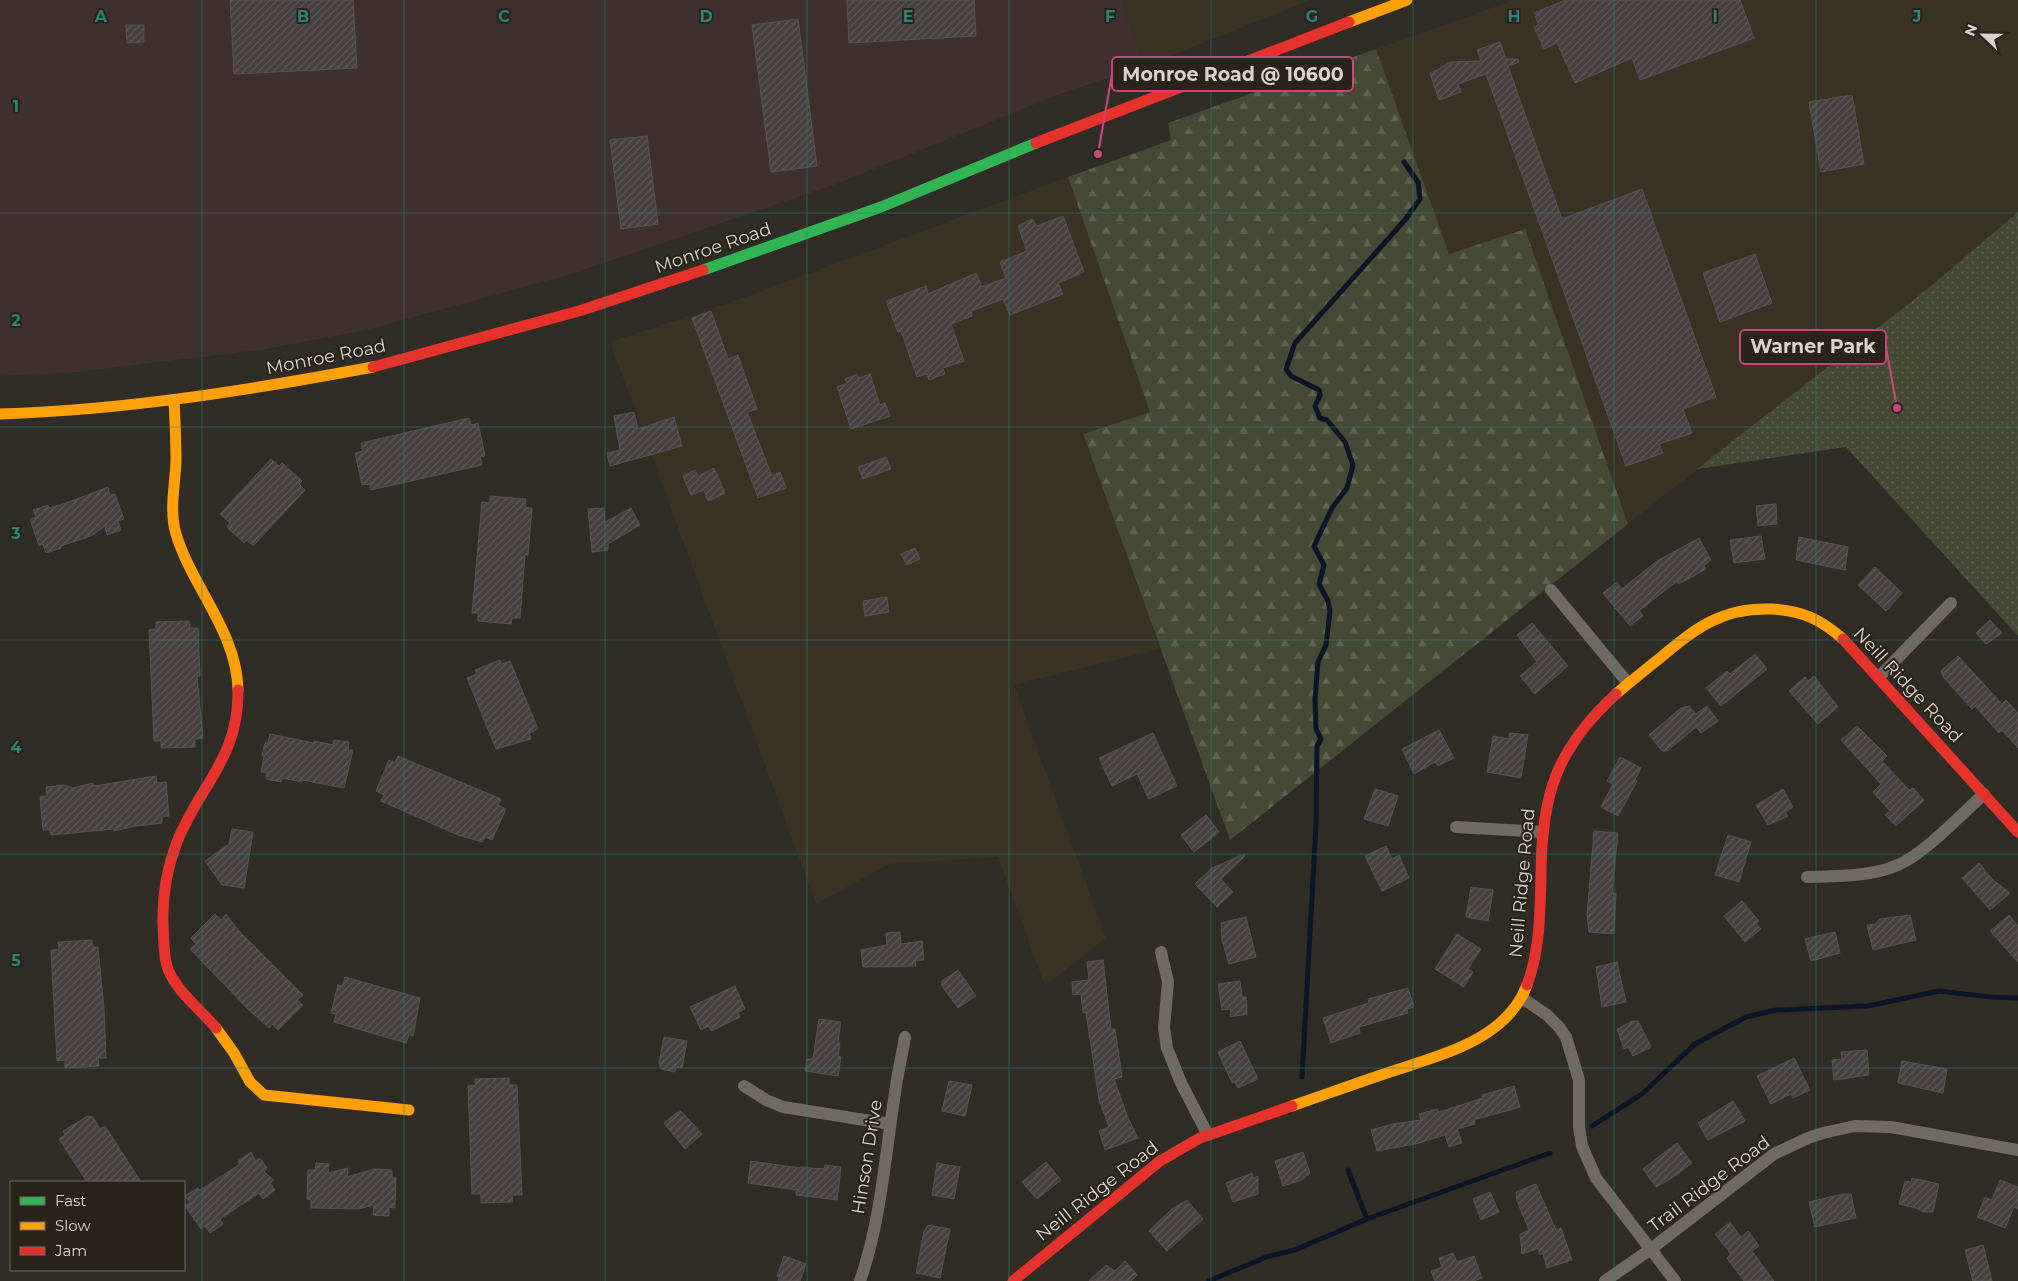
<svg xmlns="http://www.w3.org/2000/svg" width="2018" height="1281" viewBox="0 0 2018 1281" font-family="Montserrat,sans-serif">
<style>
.built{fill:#3a3222}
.industrial{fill:#413030}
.forest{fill:url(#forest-firs)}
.park{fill:url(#park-dots)}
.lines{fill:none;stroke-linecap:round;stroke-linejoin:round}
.stream{stroke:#0d1527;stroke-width:5}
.building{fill:url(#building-hatch);stroke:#565351}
.street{stroke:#716a62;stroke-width:12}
.fast{stroke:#30b455;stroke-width:11}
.slow{stroke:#ff9f0a;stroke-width:11}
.jam{stroke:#e5322d;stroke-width:11}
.grid{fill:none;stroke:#2d847c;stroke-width:1;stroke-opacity:0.55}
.labels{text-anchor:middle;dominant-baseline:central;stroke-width:4;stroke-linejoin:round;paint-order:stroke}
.street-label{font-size:18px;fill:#d9d5ce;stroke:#292419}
.grid-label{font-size:16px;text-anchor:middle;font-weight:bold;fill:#2d847c;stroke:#292419;stroke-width:4;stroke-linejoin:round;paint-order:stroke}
.leader{fill:none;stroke:#c84778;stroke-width:2}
.callout-dot{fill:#c84778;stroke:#292419;stroke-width:2}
.callout{fill:#292419;stroke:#c84778;stroke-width:2}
.callout-label{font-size:19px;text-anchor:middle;font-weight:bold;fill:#d9d5ce}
</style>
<defs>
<pattern id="forest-firs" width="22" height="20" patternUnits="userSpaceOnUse" patternTransform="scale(1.25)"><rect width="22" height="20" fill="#464933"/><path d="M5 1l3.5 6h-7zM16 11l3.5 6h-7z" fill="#60624f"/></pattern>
<pattern id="park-dots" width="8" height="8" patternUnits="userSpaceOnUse" patternTransform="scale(1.25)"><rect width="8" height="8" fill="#464933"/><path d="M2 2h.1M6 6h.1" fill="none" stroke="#60624f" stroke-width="1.8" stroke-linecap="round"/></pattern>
<pattern id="building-hatch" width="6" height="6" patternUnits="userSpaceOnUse" patternTransform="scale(1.25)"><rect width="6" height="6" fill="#464140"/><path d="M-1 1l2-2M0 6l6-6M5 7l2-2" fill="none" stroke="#605c5a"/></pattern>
</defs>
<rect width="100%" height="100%" fill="#302d26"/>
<path class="built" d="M1121,0H1312L1144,66Z
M1514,0H2018V212L1926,290L1628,524L1525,229L1449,254L1376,49Z
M1068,177L1150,412L1083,434L1160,649L1014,685L1106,938L1045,986L998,857L889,864L816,904L610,342L737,300Z"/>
<path class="industrial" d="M0,0H1121L1144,66L1060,94L836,184L571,274L366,330L266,349L78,372L0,376Z"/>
<path class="forest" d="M1376,49L1449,254L1525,229L1628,524L1230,840L1083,434L1150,412L1068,177L1171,140L1168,123Z"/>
<path class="park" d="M2018,212V636L1846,447L1697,469L1926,290Z"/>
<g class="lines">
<path class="stream" d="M1302,1077L1316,825L1317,746L1321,739L1316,729L1315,699L1318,662L1326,645L1330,611L1328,601L1319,584L1324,565L1314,546L1332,508L1347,488L1353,465L1345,442L1327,420L1320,418L1315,406L1320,395L1319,390L1291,376L1286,369L1295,343L1405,220L1420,199L1418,182L1404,162
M1592,1126L1642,1094L1695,1044L1746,1017L1776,1010L1868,1006L1939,991L1991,997L2018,998
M1348,1170L1367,1219
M1209,1281L1266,1257L1295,1250L1367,1219L1550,1153"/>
</g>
<path class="building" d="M230,0H353L357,68L234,74Z
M847,0H974L976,36L849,43Z
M1565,0H1740L1754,38L1640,80L1632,58L1575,83L1557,43L1544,49L1534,27L1539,25L1534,13Z
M798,19L817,166L771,172L752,25Z
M126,25H144V42L127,43Z
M1500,42L1506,59H1518L1519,62L1508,66L1562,219L1642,189L1716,397L1683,409L1692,433L1659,444L1663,453L1626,466L1486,74L1458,84L1461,92L1439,100L1430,73L1439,69L1449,62L1481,61L1477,50Z
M1852,95L1864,164L1821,172L1809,102Z
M647,136L658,224L621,229L610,140Z
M1063,216L1084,272L1058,283L1063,294L1010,315L1003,299L971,311L972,316L951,324L964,361L943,368L945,374L929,380L927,374L917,377L901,331L898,332L886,301L926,286L928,294L976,273L982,287L1006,278L1000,262L1027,251L1018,226L1032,219L1037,226Z
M1755,254L1772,303L1720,322L1703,273Z
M711,311L728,359L738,355L757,409L747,412L772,476L780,472L786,488L758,498L692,318Z
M857,374L859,378L870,374L880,405L885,403L890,416L851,429L837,387L847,383L845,379Z
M634,412L638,429L674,417L682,446L610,466L607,453L620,450L614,416Z
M469,418L471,425L478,423L485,456L480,457L482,465L371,490L370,484L362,485L355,453L363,451L361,443Z
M886,457L891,469L863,479L858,467Z
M271,459L279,466L282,463L302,481L299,484L305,490L253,546L247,540L244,543L227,527L230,523L220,514Z
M714,468L725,493L708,501L704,490L691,495L683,476L695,470L698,476Z
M108,487L110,495L115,494L124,519L118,521L121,530L107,535L105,526L91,536L61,546V548L46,553L43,544L39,546L30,519L36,517L33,510L48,505L49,508L66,503Z
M490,496L526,499L525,507L532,508L528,555H525L520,618H512L511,624L478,621V613H472L482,502L490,503Z
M1776,504L1777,524L1758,526L1756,506Z
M604,508L605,522L631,508L640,525L608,544V550L592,552L588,509Z
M1761,536L1765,559L1734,563L1730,540Z
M1799,537L1848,547L1845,570L1796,560Z
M1699,538L1711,560L1704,565L1706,569L1679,584L1677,581L1639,611L1643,616L1630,626L1603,593L1617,582L1622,589L1657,561Z
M915,548L920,559L907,565L901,554Z
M1875,567L1902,593L1886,611L1858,585Z
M887,597L889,612L865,616L863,601Z
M1990,620L2002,633L1986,644L1976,633Z
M189,621L190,628H198L200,676H197L203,738L195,739V747L161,748V741H154L149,630L156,629V622Z
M1532,623L1568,666L1535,694L1520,676L1537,662L1517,635Z
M1755,654L1767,669L1721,706L1706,688L1727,671L1730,674Z
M1958,656L2002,704L2006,700L2018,713V748L2002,730L1999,733L1975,706L1972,709L1944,678L1941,671Z
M500,660L502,664L510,661L538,729L529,733L531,739L496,749L467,678L477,674L475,670Z
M1814,676L1838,707L1818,724L1789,691L1805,677L1808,681Z
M1689,706L1696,714L1707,706L1718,721L1701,733L1696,727L1667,751H1662L1649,735L1681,708Z
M1857,726L1887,756L1882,761L1909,790L1913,788L1924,800L1896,826L1885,815L1890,811L1873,792L1881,784L1841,740Z
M1439,730L1454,758L1438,766L1435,762L1414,774L1402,749Z
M1153,733L1177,786L1149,799L1137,774L1112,786L1099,758Z
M1510,733L1528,735L1521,778L1487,772L1493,736L1509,739Z
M270,734L314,743V741L333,745L334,740L349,742L348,750H353L344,788L302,780V782L282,778L281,782L266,779L267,773L261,772L264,756L262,755L265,743H268Z
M398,756L501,799L498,805L506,809L492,840L485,837L482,842L458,835L381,801L384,795L376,791L389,760L395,763Z
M1620,757L1641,768L1635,780L1637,781L1618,816L1601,807L1613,784L1607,781Z
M156,776L157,783L166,782L169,816L162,817V823L136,826L114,831V829L51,835L50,830H43L40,797L47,796L46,787L65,785L73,788L93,783L94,786Z
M1375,789L1398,796L1388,826L1364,819Z
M1783,789L1793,807L1785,812L1788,816L1768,825L1756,805Z
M1206,815L1219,832L1194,852L1181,835Z
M232,829L253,832L244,888L222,885L205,861L229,844Z
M1594,831L1618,833L1612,893H1616L1614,934L1589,932L1587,915Z
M1728,835L1751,842L1739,882L1715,875Z
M1386,846L1392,859L1399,855L1409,878L1382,891L1365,856Z
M1244,854L1245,856L1221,879L1233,892L1217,907L1195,884L1212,868Z
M1979,863L1993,880L2010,893L1990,910L1962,878Z
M1471,887L1493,890L1488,921L1466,917Z
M1742,901L1759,921L1756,923L1761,929L1745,942L1724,916Z
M215,914L221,920L226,914L238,930L303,995L297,1000L303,1005L278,1030L272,1024L269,1028L249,1010L190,949L196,944L191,938Z
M1910,915L1916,940L1873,950L1867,925L1875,924L1880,919Z
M2009,915L2018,926V962L1990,931Z
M1246,917L1256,957L1229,964L1222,940L1221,923Z
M900,932L901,944L922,941L924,960L915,961L916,966L863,967L861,950L887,945L886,933Z
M1835,932L1840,953L1811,961L1805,939Z
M1457,934L1481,949L1468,969L1473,972L1464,987L1435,969Z
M92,940L93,947H98L104,1009L106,1058H98L99,1066L65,1068V1060L57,1061L51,950L59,949L58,942Z
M1103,960L1111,1029H1115L1122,1077L1114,1079L1128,1118L1138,1138L1105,1150L1099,1131L1109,1127L1099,1100L1086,1012L1083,1013L1081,994L1073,995L1072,982L1089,980L1087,962Z
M1617,962L1626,1002L1602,1007L1596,967Z
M958,970L976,996L958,1008L942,986V981Z
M345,977L420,998L413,1036L409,1034L406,1043L334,1022L336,1014L331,1013L338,985L342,986Z
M1240,981L1242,997H1246L1247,1014L1230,1017L1231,1009L1222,1010L1218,984Z
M735,986L745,1009L738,1012L740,1017L711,1031L709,1026L701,1030L690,1007Z
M1408,988L1414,1007L1407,1009L1408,1013L1359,1027L1360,1033L1331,1043L1323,1018L1369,1003L1368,999Z
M819,1019L841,1022L838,1042L840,1043L838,1056L841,1057L838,1076L805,1071L807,1059H813Z
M1633,1021H1638L1651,1047L1633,1056L1628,1047L1624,1049L1617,1029Z
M664,1037L687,1041L682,1068L676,1067L675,1072L661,1069L659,1063Z
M1240,1041L1258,1079L1238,1088L1235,1082L1232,1083L1218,1052Z
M1867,1050L1869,1075L1834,1080L1832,1060L1842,1059L1841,1052Z
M1794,1058L1810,1090L1793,1098L1791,1094L1771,1104L1757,1076Z
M1902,1061L1947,1069L1943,1093L1898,1083Z
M509,1078V1085H517L522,1195H512L513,1202L481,1203V1194H472L468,1086L475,1085V1079Z
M949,1081L972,1085L965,1116L942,1111Z
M1514,1086L1520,1107L1474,1120L1475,1124L1457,1129L1462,1143L1449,1147L1445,1135L1415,1144L1377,1151L1371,1130L1393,1124L1421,1120L1419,1114L1437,1109L1439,1112L1483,1098L1482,1095Z
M1733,1101L1745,1121L1708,1140L1698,1123Z
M680,1110L702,1134L685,1149L664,1123Z
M88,1116L93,1117L100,1129L105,1126L141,1182H87L59,1139L65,1135L63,1131Z
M1677,1143L1692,1163L1672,1178L1656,1187L1643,1169Z
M251,1152L256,1161L260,1158L267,1168L264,1172L274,1180L270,1183L275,1190L263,1199L259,1193L220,1219L223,1224L210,1233L205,1226L201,1229L185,1206L190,1203L185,1196L198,1188L200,1190L240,1164L238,1161Z
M1303,1152L1310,1173L1302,1180L1283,1186L1275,1161Z
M751,1161L800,1168V1167L824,1169L825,1165L841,1167L837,1200L796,1195L797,1190L748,1183Z
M1046,1162L1061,1180L1037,1199L1022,1182Z
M316,1163L329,1164L328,1173L348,1168L347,1177L374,1169L392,1170V1178H396L395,1208L389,1207V1216L373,1215L374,1205L358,1209L311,1208V1200L307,1199L308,1170H315Z
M937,1163L960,1167L954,1199L932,1195Z
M1252,1173L1253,1178L1258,1176V1194L1233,1202L1226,1183Z
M1912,1178L1939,1184L1933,1212H1924L1916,1208L1899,1204L1905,1181L1911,1182Z
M2000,1180L2018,1187V1209L2014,1207L2005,1228L1977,1217L1985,1197L1992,1200Z
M1536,1184L1556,1230L1561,1228L1572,1260L1547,1268L1543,1254H1539V1248L1522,1254L1520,1234L1529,1230L1517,1201L1516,1192Z
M1490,1192L1499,1212L1481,1220L1473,1199Z
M1843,1194H1851L1856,1218L1815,1227L1809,1202Z
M1187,1200L1203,1219L1167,1251L1149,1231L1173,1208Z
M1730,1222L1741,1237L1748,1231L1759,1246L1752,1251L1774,1281H1744L1727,1258L1731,1254L1715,1234Z
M928,1225L950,1229L940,1278L916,1273L924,1232Z
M1983,1245L1992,1281H1973L1965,1250Z
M1453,1253L1457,1262L1474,1256L1482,1278L1474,1281H1435L1431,1271L1442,1267L1439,1258Z
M784,1256L806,1264L800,1281H778L779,1277L777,1276Z
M1125,1261L1137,1275L1131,1281H1089L1106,1265L1115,1271Z"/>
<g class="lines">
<path class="street" d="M1551,590L1628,683
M1879,677L1951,603
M1456,827L1543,832
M1807,877C1837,876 1870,877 1898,865C1924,854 1962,814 1984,794
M1161,952L1168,982L1164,1028L1167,1048L1181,1083L1208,1135
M1522,998L1547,1015L1559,1027L1566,1037L1579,1080V1127L1582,1146L1596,1178L1675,1281
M744,1086L766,1100L783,1107L890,1124
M860,1281C881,1221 885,1156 895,1093C897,1075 902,1056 905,1037
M1605,1281L1651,1249L1774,1154L1808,1138L1823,1133L1855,1126L1891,1127L2018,1150"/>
<path class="fast" d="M703,270L881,207L1036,143"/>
<path class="slow" d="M1349,22L1407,0
M174,400C175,420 176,441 176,461C175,486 169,510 176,534C192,587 237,632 238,690
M0,414C126,410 250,390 373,367
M1616,694C1630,682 1645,670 1660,658C1696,628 1722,607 1772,609C1803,611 1820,619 1843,639
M216,1028L234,1053L250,1082L264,1095L409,1110
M1292,1106C1324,1095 1357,1083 1390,1072C1440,1055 1507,1040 1527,985"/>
<path class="jam" d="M1036,143L1349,22
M373,367L579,311L703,270
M1843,639L2018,832
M1527,985C1540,950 1540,913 1541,876C1541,796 1556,749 1616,694
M216,1028C200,1009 177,992 168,969C163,956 164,938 163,924C162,896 167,868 177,842C200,785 239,758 238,690
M1013,1281L1160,1161L1200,1138L1292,1106"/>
</g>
<path class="grid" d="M202,0V1281M404,0V1281M605,0V1281M807,0V1281M1009,0V1281M1211,0V1281M1413,0V1281M1614,0V1281M1816,0V1281M0,213H2018M0,427H2018M0,640H2018M0,854H2018M0,1068H2018"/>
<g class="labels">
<g class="street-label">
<text transform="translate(713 248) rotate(-19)">Monroe Road</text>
<text transform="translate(326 357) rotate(-11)">Monroe Road</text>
<text transform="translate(1908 685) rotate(47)">Neill Ridge Road</text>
<text transform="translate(1522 883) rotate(-85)">Neill Ridge Road</text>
<text transform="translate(867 1157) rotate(-81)">Hinson Drive</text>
<text transform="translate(1709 1184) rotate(-37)">Trail Ridge Road</text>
<text transform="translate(1097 1191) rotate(-38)">Neill Ridge Road</text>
</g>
</g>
<g class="grid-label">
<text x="101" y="22">A</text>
<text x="303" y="22">B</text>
<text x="504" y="22">C</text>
<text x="706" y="22">D</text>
<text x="908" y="22">E</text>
<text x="1110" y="22">F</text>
<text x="1312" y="22">G</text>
<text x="1514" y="22">H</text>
<text x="1715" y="22">I</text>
<text x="1917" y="22">J</text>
<text x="16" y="112">1</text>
<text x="16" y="326">2</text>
<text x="16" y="539">3</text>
<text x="16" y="753">4</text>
<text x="16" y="966">5</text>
</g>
<path class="leader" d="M1098 154L1112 74M1897 408L1886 347"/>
<g class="callout-dot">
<circle cx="1098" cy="154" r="5"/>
<circle cx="1897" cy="408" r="5"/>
</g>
<g class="callout">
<rect x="1112" y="57" width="241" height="34" rx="5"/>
<rect x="1740" y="330" width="146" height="34" rx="5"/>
</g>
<g class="callout-label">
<text x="1233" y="81">Monroe Road @ 10600</text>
<text x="1813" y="353">Warner Park</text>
</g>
<rect x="10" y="1181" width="175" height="90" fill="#292419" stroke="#6f6b61"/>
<rect x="20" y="1197" width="25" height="8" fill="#30b455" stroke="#6f6b61"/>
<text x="55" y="1206" font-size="15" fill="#d9d5ce">Fast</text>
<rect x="20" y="1222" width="25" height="8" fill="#ff9f0a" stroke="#6f6b61"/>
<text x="55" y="1231" font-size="15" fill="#d9d5ce">Slow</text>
<rect x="20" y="1247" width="25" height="8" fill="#e5322d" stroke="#6f6b61"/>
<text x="55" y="1256" font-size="15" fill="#d9d5ce">Jam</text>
<g transform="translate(1983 35) rotate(292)" stroke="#292419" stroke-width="4" paint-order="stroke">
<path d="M0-4L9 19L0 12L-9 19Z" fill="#d9d5ce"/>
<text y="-8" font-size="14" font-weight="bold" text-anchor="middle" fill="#d9d5ce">N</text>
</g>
</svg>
